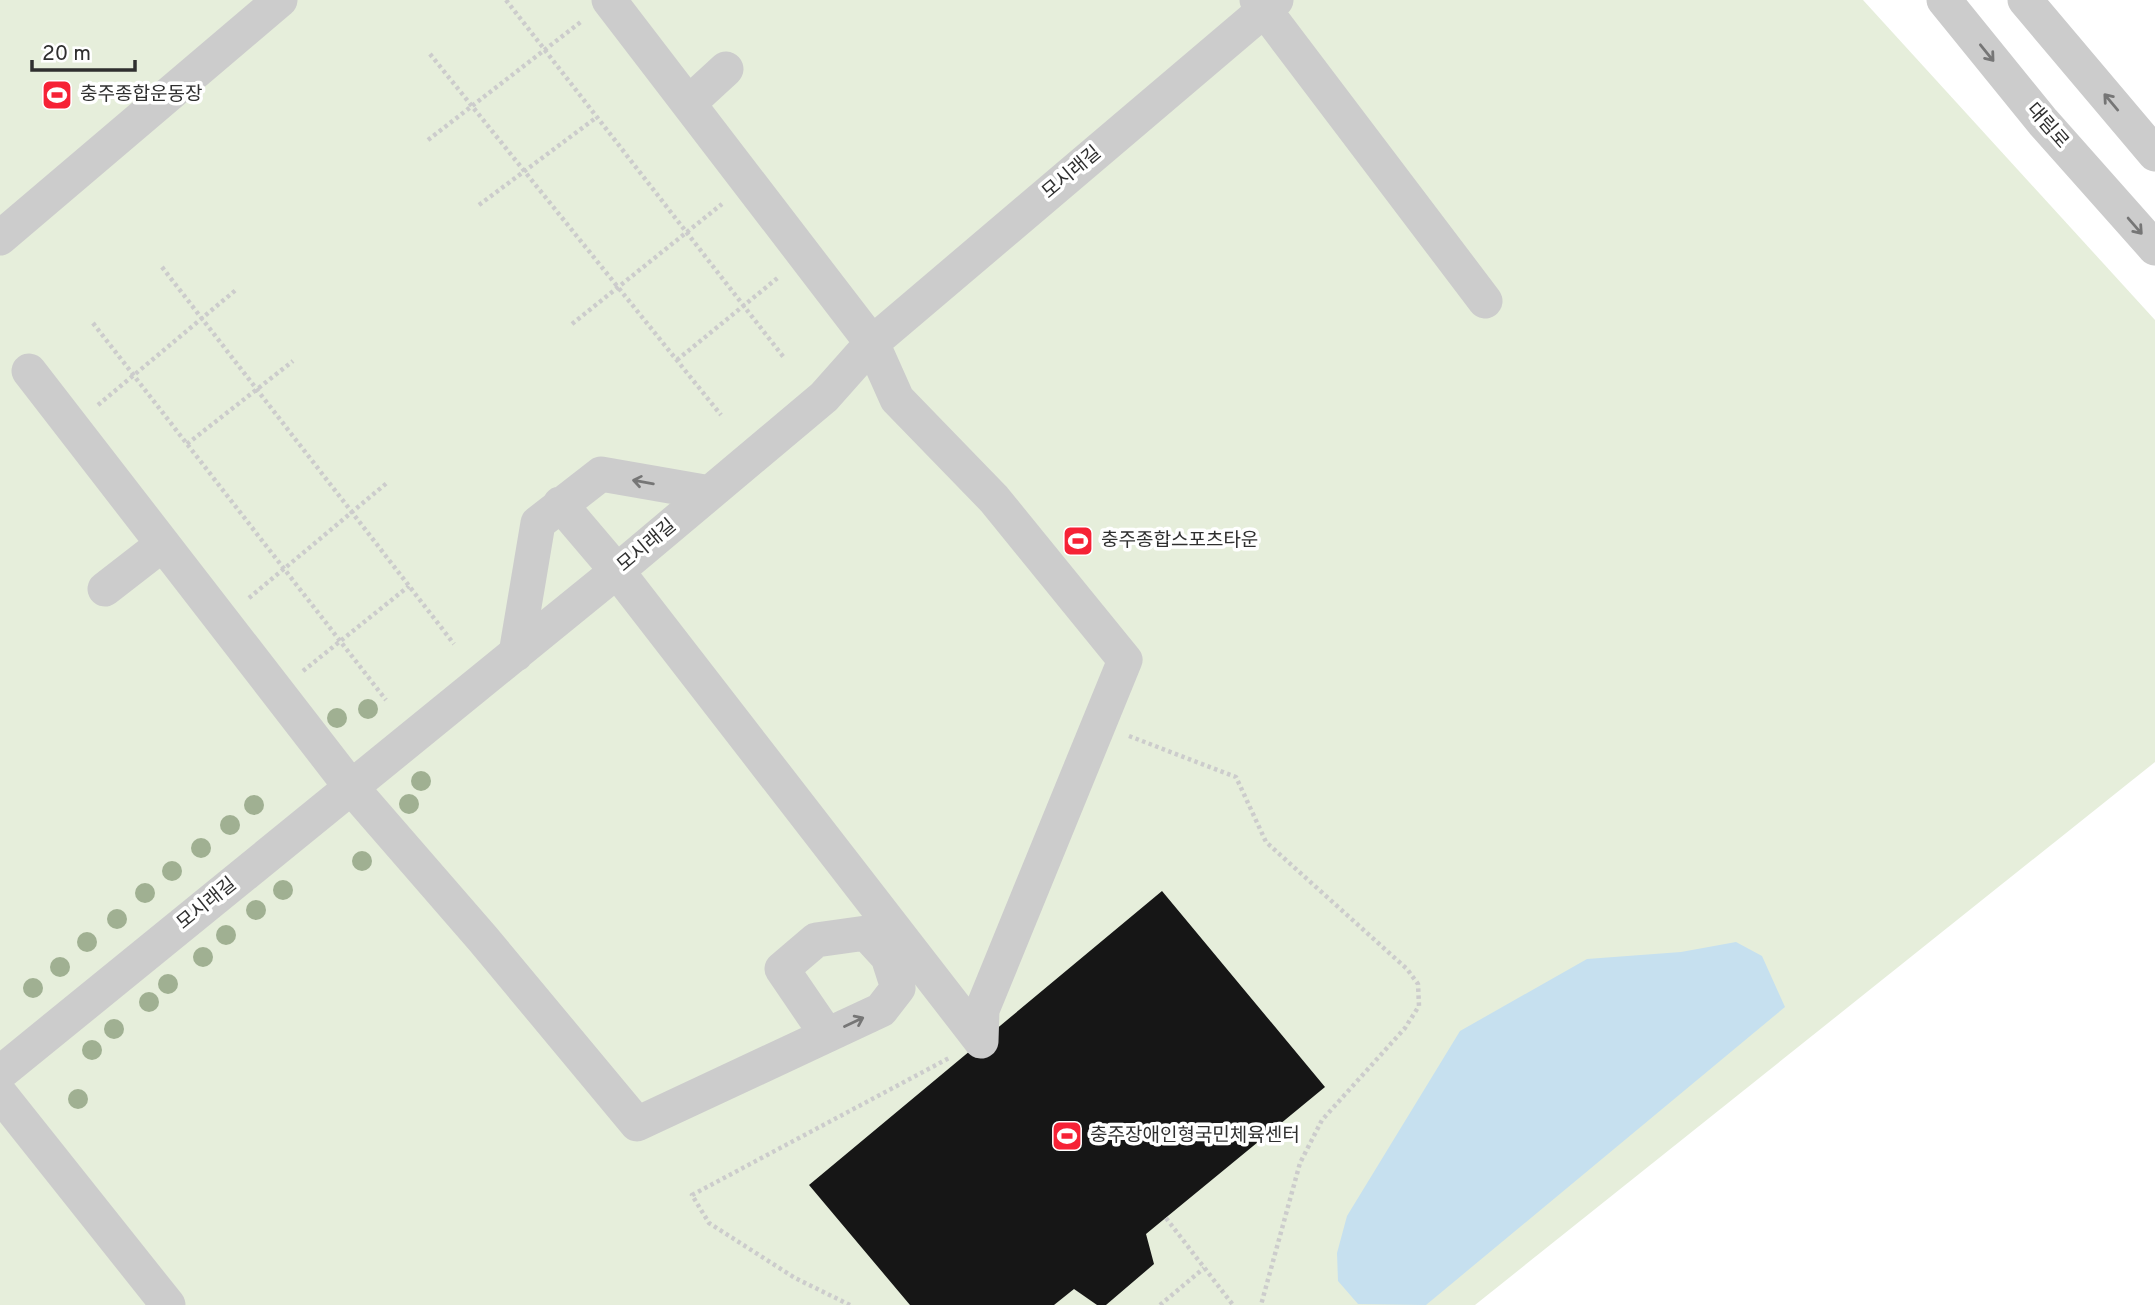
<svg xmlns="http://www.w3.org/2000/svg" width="2155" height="1305" viewBox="0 0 2155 1305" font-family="Overpass,'Noto Sans KR',sans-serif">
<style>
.green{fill:#e6eedb}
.water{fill:#c6e0ef}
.building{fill:#161616}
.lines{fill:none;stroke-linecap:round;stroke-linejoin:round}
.path{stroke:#ccc;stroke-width:4.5;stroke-dasharray:3.5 3.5;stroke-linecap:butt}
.minor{stroke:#ccc;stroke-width:35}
.tree{fill:#a0b092}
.oneway{stroke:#767676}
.labels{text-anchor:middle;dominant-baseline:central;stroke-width:7;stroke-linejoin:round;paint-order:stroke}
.poi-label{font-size:19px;fill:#2f2f2f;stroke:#fff;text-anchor:start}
.street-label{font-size:19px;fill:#2f2f2f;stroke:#fff}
</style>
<rect width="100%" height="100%" fill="#fff"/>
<path class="green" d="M0,0H1863L2155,320V762L1475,1305H0Z"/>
<path class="water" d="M1736,942L1762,956L1785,1007L1426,1305L1358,1304L1338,1281L1337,1253L1347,1216L1460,1031L1587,959L1681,952Z"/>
<path class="building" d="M1162,891L1325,1087L1146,1234L1154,1264L1106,1305H1097L1074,1289L1054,1305H910L809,1185Z"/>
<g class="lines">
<path class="path" d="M506,0L785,359
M430,54L721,415
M428,140L582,21
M479,205L597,117
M162,267L454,644
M93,323L386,700
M572,324L722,204
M677,360L780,276
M98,405L237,289
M187,444L293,361
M249,598L388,482
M303,671L409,586
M1129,736L1236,777L1266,842L1407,969L1418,984L1419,1006L1405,1028L1322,1120L1300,1163L1261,1305
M1166,1218L1233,1305
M850,1305L795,1278L709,1223L692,1195L951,1057
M1160,1305L1204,1268"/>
<path class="minor" d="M609,0L872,343L897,399L994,499L1125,660L982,1010L981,1041
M1257,0L1485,301
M1944,0L2043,122L2155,248
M2025,0L2155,154
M689,103L726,69
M0,238L280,0
M29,371L351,787L483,939L637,1124L881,1010L898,988L888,957L866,933L816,940L782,969L827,1035
M560,504L617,571L981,1041
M105,589L163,544
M516,654L538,523L601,474L710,493
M0,1073L617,571L824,397L872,343L1276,0
M0,1094L168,1305"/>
</g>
<g class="tree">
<circle cx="368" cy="709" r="10"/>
<circle cx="337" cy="718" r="10"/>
<circle cx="421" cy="781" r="10"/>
<circle cx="409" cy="804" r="10"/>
<circle cx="254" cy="805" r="10"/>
<circle cx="230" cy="825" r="10"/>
<circle cx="201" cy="848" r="10"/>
<circle cx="362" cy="861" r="10"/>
<circle cx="172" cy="871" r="10"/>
<circle cx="283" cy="890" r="10"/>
<circle cx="145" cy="893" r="10"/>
<circle cx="256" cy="910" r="10"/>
<circle cx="117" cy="919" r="10"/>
<circle cx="226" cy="935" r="10"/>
<circle cx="87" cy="942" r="10"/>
<circle cx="203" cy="957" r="10"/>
<circle cx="60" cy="967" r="10"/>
<circle cx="168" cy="984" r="10"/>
<circle cx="33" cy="988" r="10"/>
<circle cx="149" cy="1002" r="10"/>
<circle cx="114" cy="1029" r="10"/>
<circle cx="92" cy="1050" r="10"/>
<circle cx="78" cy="1099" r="10"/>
</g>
<defs><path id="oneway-shaft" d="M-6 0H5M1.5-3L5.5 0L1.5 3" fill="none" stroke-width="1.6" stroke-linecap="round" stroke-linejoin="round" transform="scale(1.75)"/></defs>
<g class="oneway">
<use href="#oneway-shaft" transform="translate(1987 53) rotate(51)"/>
<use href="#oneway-shaft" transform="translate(2111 102) rotate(-130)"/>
<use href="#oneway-shaft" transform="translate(2135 226) rotate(49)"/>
<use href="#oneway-shaft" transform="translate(643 482) rotate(-170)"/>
<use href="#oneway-shaft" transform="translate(854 1022) rotate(-25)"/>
</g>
<defs>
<g id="stadium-square" transform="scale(1.575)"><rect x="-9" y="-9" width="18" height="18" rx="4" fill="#f62236" stroke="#fff"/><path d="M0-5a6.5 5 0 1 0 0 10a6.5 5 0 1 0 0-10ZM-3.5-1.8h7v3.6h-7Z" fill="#fff"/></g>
</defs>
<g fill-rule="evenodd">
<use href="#stadium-square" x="57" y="95"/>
<use href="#stadium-square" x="1078" y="541"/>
<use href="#stadium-square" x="1067" y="1136"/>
</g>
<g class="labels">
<g class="poi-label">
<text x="80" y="95">충주종합운동장</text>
<text x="1101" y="541">충주종합스포츠타운</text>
<text x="1090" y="1136">충주장애인형국민체육센터</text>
</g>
<g class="street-label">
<text transform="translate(2047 126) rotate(49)">대림로</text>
<text transform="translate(1072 173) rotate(-40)">모시래길</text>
<text transform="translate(647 546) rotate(-40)">모시래길</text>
<text transform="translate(207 904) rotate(-39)">모시래길</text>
</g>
</g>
<path d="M32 60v10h103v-10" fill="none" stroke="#2f2f2f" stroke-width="3.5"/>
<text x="42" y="60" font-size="21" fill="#2f2f2f" stroke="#ffffff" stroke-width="5" paint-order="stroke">20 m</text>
</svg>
